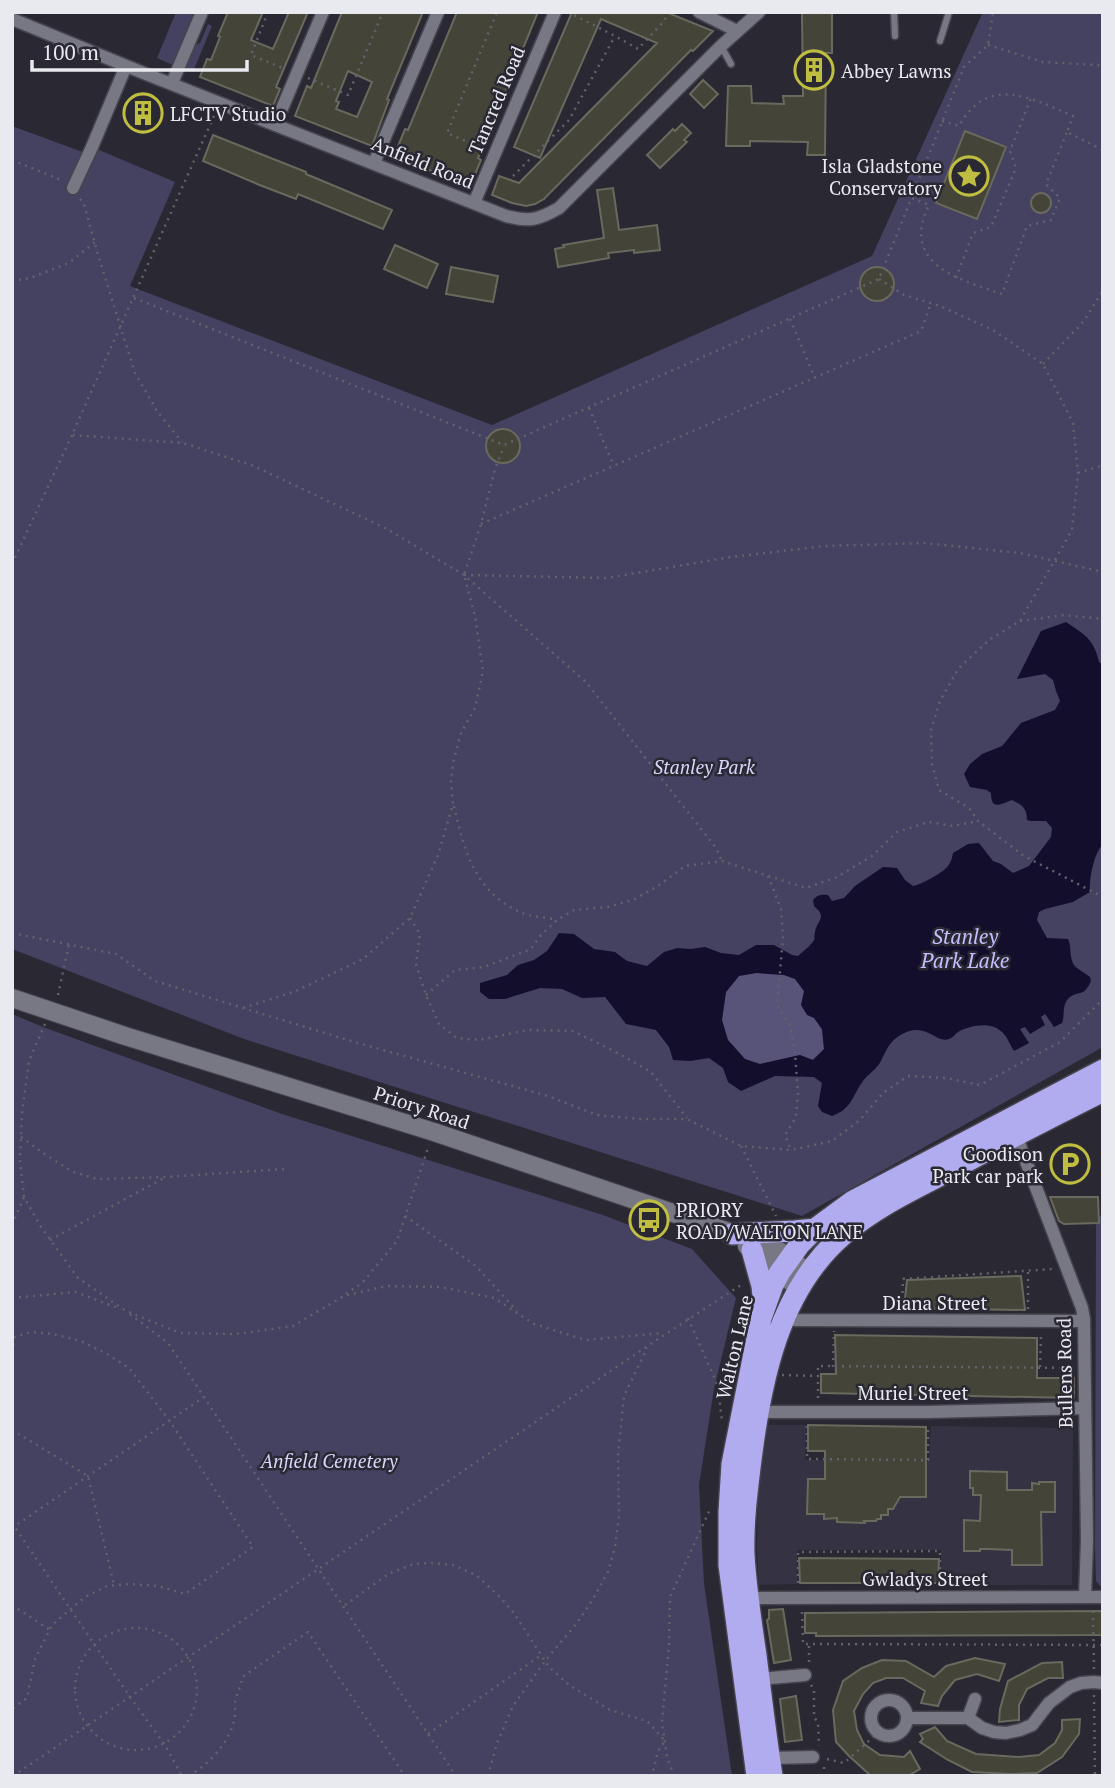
<svg xmlns="http://www.w3.org/2000/svg" width="1115" height="1788" viewBox="0 0 1115 1788" font-family="'PT Serif',serif">
<style>
.built{fill:#353343}
.green{fill:#444161}
.forest{fill:#585479}
.water{fill:#140e2d;fill-rule:evenodd}
.building{fill:#444439;stroke:#69695d;stroke-width:2;fill-rule:evenodd}
.lines{fill:none;stroke-linecap:round;stroke-linejoin:round}
.lane-casing{stroke:#46454d;stroke-width:9}
.street-casing{stroke:#46454d;stroke-width:15}
.secondary-casing{stroke:#46454d;stroke-width:20}
.highway-casing{stroke:#46454d;stroke-width:24}
.path{stroke:#63626c;stroke-width:2.5;stroke-dasharray:2 5;stroke-linecap:butt}
.lane{stroke:#787784;stroke-width:6}
.street{stroke:#787784;stroke-width:12}
.secondary{stroke:#787784;stroke-width:18}
.highway{stroke:#b1abef;stroke-width:21}
.labels{text-anchor:middle;dominant-baseline:central;stroke-width:5;stroke-linejoin:round;paint-order:stroke}
.poi-label{font-size:19px;fill:#e9e9f0;stroke:#292833;text-anchor:start}
.street-label{font-size:19px;fill:#e9e9f0;stroke:#292833}
.park-label{font-size:19px;font-style:italic;fill:#d7d5fc;stroke:#292833}
.water-label{font-size:21px;font-style:italic;fill:#c3befe;stroke:#292833}
</style>
<rect width="100%" height="100%" fill="#292833"/>
<path class="built" d="M768,1425H806L805,1460L929,1462L931,1426L1073,1428L1072,1585H941V1550H797V1584L759,1585L757,1550L758,1496Z"/>
<path class="green" d="M176,12H197L175,66L157,58Z
M983,12H1103V1047L802,1216L244,1039L12,949V126L88,154L92,147L175,182L130,286L492,425L872,256Z
M208,24L212,26L193,72L183,68L193,46L200,43Z
M12,1014L43,1027L282,1114L603,1215L692,1249L736,1298L714,1389L699,1485L704,1583L732,1776H12Z
M1096,1216H1103V1586H1100L1096,1581L1095,1548Z"/>
<path class="forest" d="M756,973L784,975L795,979L804,991L814,1018L822,1030L824,1049L812,1060L800,1055L760,1064L745,1059L727,1040L722,1020L726,992L739,976Z"/>
<path class="water" d="M1066,622C1085,635 1094,639 1099,662L1103,665V844C1094,853 1089,879 1090,892L1073,902L1045,909L1039,912L1037,920L1047,938L1068,939C1072,948 1069,957 1074,965C1077,969 1085,973 1090,977L1091,981C1083,999 1078,989 1068,999C1062,1005 1065,1016 1062,1023L1054,1027L1045,1014L1041,1017L1045,1025L1030,1034L1025,1027L1020,1029L1029,1043L1014,1051C1010,1045 1008,1038 1003,1033C992,1021 971,1025 958,1032C954,1035 954,1037 949,1039C935,1044 925,1019 899,1036C889,1042 886,1051 881,1061C876,1070 868,1074 863,1081C852,1096 852,1109 832,1116L822,1112L818,1106L822,1083L814,1077L775,1076L741,1091L728,1082L723,1068L709,1058L690,1061L673,1060L669,1047L656,1030L626,1024L605,997L582,998L562,989L540,988L505,999H489L480,992V983L507,975L518,965L534,960L547,951L559,933L574,934L594,949L615,952L627,961L647,966L664,952L677,948L691,949L705,947L721,953L739,955L756,945H774L792,955L798,956C802,952 808,948 811,944C817,937 813,940 815,932C817,920 828,918 814,906L813,900C817,895 821,894 828,895L832,901L844,898L855,886L883,867L897,868L905,880L913,886C920,885 940,874 945,869C950,865 952,859 953,853L968,844L979,843L993,861L1001,864L1013,873L1029,866L1051,837L1052,828L1046,821H1031L1027,820C1027,808 1022,805 1012,800C1001,804 991,811 991,793L987,790L970,787L964,774L970,764L982,754L1002,746L1021,723L1055,710L1060,701L1056,691L1053,680L1045,674L1017,679L1041,631ZM756,973L784,975L795,979L804,991L801,1005L807,1015L814,1018L822,1029L824,1049L813,1060L800,1055L760,1064L745,1059L728,1040L722,1020L726,992L739,976Z"/>
<path class="building" d="M228,12H263L251,40L273,49L289,12H308L276,87L280,89L273,106L200,77L207,59L211,60L220,37L218,36Z
M342,12H423L387,99L389,100L372,146L295,116L307,86L311,88ZM348,71L372,82L357,117L336,109L339,102L336,101Z
M457,12H538L478,158L481,160L470,187L394,156L405,129L408,130Z
M572,12H666L713,31L693,51L691,50L544,199L535,204L526,206L512,203L492,195L499,176L519,183L657,43L601,19L540,158L514,147Z
M809,12H832V53H826L825,155H807L808,142L750,141V146H726L728,86H751L752,103L784,104L783,96H803L802,13Z
M703,80L718,94L704,108L690,94Z
M682,124L691,133L684,140L687,142L660,168L647,155L673,129L675,131Z
M965,131L1006,147L977,219L936,203Z
M213,135L306,172V174L392,210L383,229L298,194L296,199L262,186L203,161Z
M613,188L619,230L657,225L660,250L634,253V250L608,253L609,258L558,267L555,249L564,247L563,245L604,238L597,190Z
M1031 203a10 10 0 1 1 20 0a10 10 0 1 1-20 0Z
M395,245L438,264L427,288L384,269Z
M451,267L498,276L493,302L446,294Z
M860 284a17 17 0 1 1 34 0a17 17 0 1 1-34 0Z
M486 446a17 17 0 1 1 34 0a17 17 0 1 1-34 0Z
M1050,1197H1098L1099,1223L1064,1224L1059,1221Z
M1021,1276L1025,1310L904,1308L907,1280Z
M835,1335L1037,1338V1378H1074V1398L821,1393V1374H836Z
M808,1425L926,1427V1497H900L893,1509H888V1515H881V1519H877L876,1521H864L865,1523L837,1522V1518L824,1519V1514H807L808,1479H825V1451H808Z
M970,1471L1007,1472V1490H1032V1483L1039,1484V1482H1055V1512H1041L1042,1565H1012V1550L988,1549H980V1551H964V1520L980,1521L981,1495H973V1488H970Z
M799,1558L939,1559L938,1583H800Z
M783,1609L791,1660L774,1663L767,1620L769,1619V1610Z
M1103,1611V1635L825,1636H816V1633H805V1613Z
M975,1658L1005,1664L999,1681L977,1674L955,1680L942,1696L938,1706L921,1703L925,1691L903,1678H886L873,1683L863,1694L854,1711L857,1730L864,1744L880,1755L904,1757L910,1751L920,1769L908,1776L870,1775L849,1756L836,1742L833,1710L843,1681L862,1668L882,1660L906,1661L934,1677L946,1666Z
M1062,1662L1063,1678H1048L1027,1689L1019,1705V1720L999,1722L1000,1709L1008,1681L1042,1663Z
M796,1696L802,1740L785,1742L780,1699Z
M1080,1719L1079,1734L1062,1757L1037,1773L1011,1774L972,1772L948,1760L920,1742L923,1739L920,1734L935,1727L947,1741L976,1754L1019,1757L1039,1755L1055,1743L1062,1730V1720Z"/>
<g class="lines">
<g class="lane-casing">
<path id="lane" d="M894,12L895,36
M940,41L949,12
M721,46L731,64"/>
</g>
<g class="street-casing">
<path id="street" d="M699,12L737,31
M12,19L146,74L506,216C530,222 538,220 559,208L721,46L759,12
M172,83L202,12
M275,125L323,12
M374,163L438,12
M73,188L92,147L126,66
M474,203L555,12
M1014,1130L1082,1308L1084,1319L1087,1540L1085,1597
M785,1318L795,1320L1077,1321L1084,1319
M753,1410L765,1412H928L1085,1408
M748,1598L1103,1597
M759,1679L805,1675
M871 1718a18 18 0 1 1 36 0a18 18 0 1 1-36 0Z
M907,1718H968L982,1728L994,1732L1006,1733L1020,1730L1032,1725L1049,1703L1070,1687L1081,1683L1094,1682L1103,1683
M968,1718L975,1699
M770,1758L813,1757"/>
</g>
<g class="secondary-casing">
<path id="secondary" d="M12,998L125,1036L434,1132L738,1235C770,1242 784,1253 809,1274
M747,1246L799,1288"/>
</g>
<g class="highway-casing">
<path id="highway" d="M732,1234L795,1231L815,1229
M752,1250L762,1286L764,1307
M757,1776L729,1565V1512L732,1464L761,1318L773,1285L780,1272L800,1244L815,1229L853,1201L1103,1070
M772,1776C766,1736 761,1695 756,1655C751,1622 746,1588 744,1555C743,1523 747,1492 751,1460C761,1379 779,1290 843,1235C874,1208 912,1190 947,1172C999,1144 1051,1117 1103,1091"/>
</g>
<path class="path" d="M268,12L251,55L285,69
M568,12L615,36L638,49L664,21L669,12
M988,45L1043,62L1098,65L1103,67
M308,78L348,95L383,12
M214,116L72,435L183,443L254,466L387,529L464,575L586,682L716,848L722,861
M942,121L959,126C988,74 1031,98 1073,116L1067,132L1103,150
M484,149L447,133L497,12
M12,160L61,180
M513,176L569,120L615,36
M912,198L929,205C900,264 958,279 1002,294L1027,226L1051,220L1060,198L1046,184L1067,132
M80,199L84,204L99,258L135,373L157,411L182,442
M956,278L973,233L991,227L1016,168L1010,151L1031,98
M879,279L904,295L940,306L993,330L1043,364L1073,423L1078,473L1072,530L1020,621L989,640L958,669L940,701L931,730L932,764L939,790L969,808L978,821L1024,856L1103,897
M12,281L30,278L69,263L95,242
M134,298L504,445L879,279L964,67L988,45L993,12
M790,319L815,378
M1043,364L1084,321L1103,290
M589,408L614,466
M1078,473L1101,466L1103,468
M481,524L921,331L931,303
M12,564L72,435
M464,575L607,578L731,557L825,546L924,543L1020,553L1103,572
M1020,621L1064,615L1103,619
M454,806C464,850 474,891 520,912C530,917 545,917 557,920
M768,876L781,909L783,938L777,1005L790,1025L795,1053L798,1093L796,1117L785,1135L791,1150
M410,918L420,934L416,964L426,995L439,1024L457,1038L479,1040L528,1030L573,1031L612,1050L651,1072L687,1118
M12,933L116,954L155,981L351,1041L548,1096L597,1115L640,1119H687L741,1146L791,1150L832,1141L860,1120L883,1093L908,1076L946,1078L980,1085L1060,1042L1103,999
M58,995L69,944
M426,995L455,970L484,967L531,949L541,935L557,920L574,910L607,907L633,900L658,886L685,866L722,861L806,888L837,877L872,856L897,832L929,822L953,826L978,821
M243,1008L296,991L363,959L410,918L438,855L453,804L451,782L453,763L461,733L475,708L483,671L475,616L464,575L481,524L495,469L504,446
M45,1024L29,1061L22,1113L20,1161L24,1197L41,1227L78,1278L126,1311L180,1333L236,1334L293,1326L344,1296L386,1286L441,1287L494,1298L534,1324L586,1340L663,1333
M21,1137L46,1155L73,1172L97,1179L166,1177L284,1169
M741,1146L776,1216
M405,1216L476,1266L517,1311
M12,1225L24,1197
M50,1240L164,1178
M346,1294L363,1282L397,1241L429,1145
M12,1298L75,1292L121,1309
M902,1307L903,1279L1053,1269
M1028,1309V1270
M130,1314L168,1343L456,1776
M688,1318L718,1386L722,1421
M12,1352L15,1337L31,1332L53,1334L81,1341L107,1354L129,1368L169,1420L253,1547L185,1594L158,1586L129,1584L107,1586L85,1597L52,1625L35,1659L27,1698L12,1709
M833,1367L834,1331
M1040,1367L1041,1335
M782,1375L818,1376
M818,1398V1366L1074,1368
M807,1426V1459L928,1460V1425
M12,1430L88,1476L114,1585
M12,1523L130,1697L165,1745L182,1776
M12,1528L204,1397
M798,1583V1552L940,1551V1584
M12,1605L50,1630
M345,1605L390,1573L414,1564L433,1563L453,1565L476,1575L500,1597L514,1613L549,1667L569,1685L610,1710L647,1721L665,1741L658,1751L652,1776
M1093,1611L1094,1670
M802,1612L803,1644L1103,1645
M75 1689a61 61 0 1 1 122 0a61 61 0 1 1-122 0Z
M809,1662V1644
M811,1685L814,1689V1717L818,1723L819,1746
M1094,1695L1095,1776
M428,1734L540,1656
M827,1759L844,1763L878,1733
M13,1776L649,1345L744,1283
M189,1776C209,1764 228,1744 234,1721C236,1713 234,1705 236,1698C238,1690 241,1687 242,1677L308,1632L405,1776
M488,1776L497,1743L513,1706L545,1661L577,1623L593,1599L608,1572L615,1547L619,1516L618,1455L624,1396L647,1348
M674,1776L667,1757L662,1722L669,1645L670,1597L711,1507
M824,1776V1765"/>
<use href="#lane" class="lane"/>
<use href="#street" class="street"/>
<use href="#secondary" class="secondary"/>
<use href="#highway" class="highway"/>
</g>
<defs>
<g id="building-ring" transform="scale(2.0125)"><circle r="9.5" fill="#292833" stroke="#c0be41" stroke-width="1.5"/><path d="M-4-6H4V6H1V3H-1V6H-4ZM-2.5-4.3h1.7v1.8h-1.7ZM.8-4.3h1.7v1.8H.8ZM-2.5-1h1.7V.8h-1.7ZM.8-1h1.7V.8H.8Z" fill="#c0be41"/></g>
<g id="sight-ring" transform="scale(2.0125)"><circle r="9.5" fill="#292833" stroke="#c0be41" stroke-width="1.5"/><path d="M0-6L1.8-2.2L6-1.7L2.9 1.2L3.7 5.4L0 3.3L-3.7 5.4L-2.9 1.2L-6-1.7L-1.8-2.2Z" fill="#c0be41"/></g>
<g id="parking-ring" transform="scale(2.0125)"><circle r="9.5" fill="#292833" stroke="#c0be41" stroke-width="1.5"/><path d="M-3.5-5.5H1a3.5 3.5 0 0 1 0 7H-1V5.5H-3.5ZM-1-3.4V-.6H.8a1.4 1.4 0 0 0 0-2.8Z" fill="#c0be41"/></g>
<g id="bus-ring" transform="scale(2.0125)"><circle r="9.5" fill="#292833" stroke="#c0be41" stroke-width="1.5"/><path d="M-5-6H5V4H4V6H2V4H-2V6H-4V4H-5ZM-3.5-4V0h7V-4ZM-3.5 1.2v1.5H-2V1.2ZM2 1.2v1.5H3.5V1.2Z" fill="#c0be41"/></g>
</defs>
<g fill-rule="evenodd">
<use href="#building-ring" x="814" y="70"/>
<use href="#building-ring" x="143" y="113"/>
<use href="#sight-ring" x="969" y="176"/>
<use href="#parking-ring" x="1070" y="1164"/>
<use href="#bus-ring" x="649" y="1220"/>
</g>
<g class="labels">
<g class="poi-label">
<text x="841" y="70">Abbey Lawns</text>
<text x="170" y="113">LFCTV Studio</text>
<text x="942" y="165" text-anchor="end">Isla Gladstone<tspan x="942" dy="22">Conservatory</tspan></text>
<text x="1043" y="1153" text-anchor="end">Goodison<tspan x="1043" dy="22">Park car park</tspan></text>
<text x="676" y="1209">PRIORY<tspan x="676" dy="22">ROAD/WALTON LANE</tspan></text>
</g>
<g class="street-label">
<text transform="translate(496 100) rotate(-67)">Tancred Road</text>
<text transform="translate(423 162) rotate(22)">Anfield Road</text>
<text transform="translate(422 1107) rotate(18)">Priory Road</text>
<text x="935" y="1302">Diana Street</text>
<text transform="translate(734 1347) rotate(-77)">Walton Lane</text>
<text transform="translate(1064 1373) rotate(-91)">Bullens Road</text>
<text x="913" y="1392">Muriel Street</text>
<text x="925" y="1578">Gwladys Street</text>
</g>
<g class="park-label">
<text x="704" y="766">Stanley Park</text>
<text x="329" y="1460">Anfield Cemetery</text>
</g>
<g class="water-label">
<text x="965" y="936">Stanley<tspan x="965" dy="24">Park Lake</tspan></text>
</g>
</g>
<rect width="1115" height="1788" fill="none" stroke="#e9e9f0" stroke-width="28"/>
<path d="M32 60v10h215v-10" fill="none" stroke="#e9e9f0" stroke-width="3.5"/>
<text x="42" y="60" font-size="21" fill="#e9e9f0" stroke="#292833" stroke-width="5" paint-order="stroke">100 m</text>
</svg>
